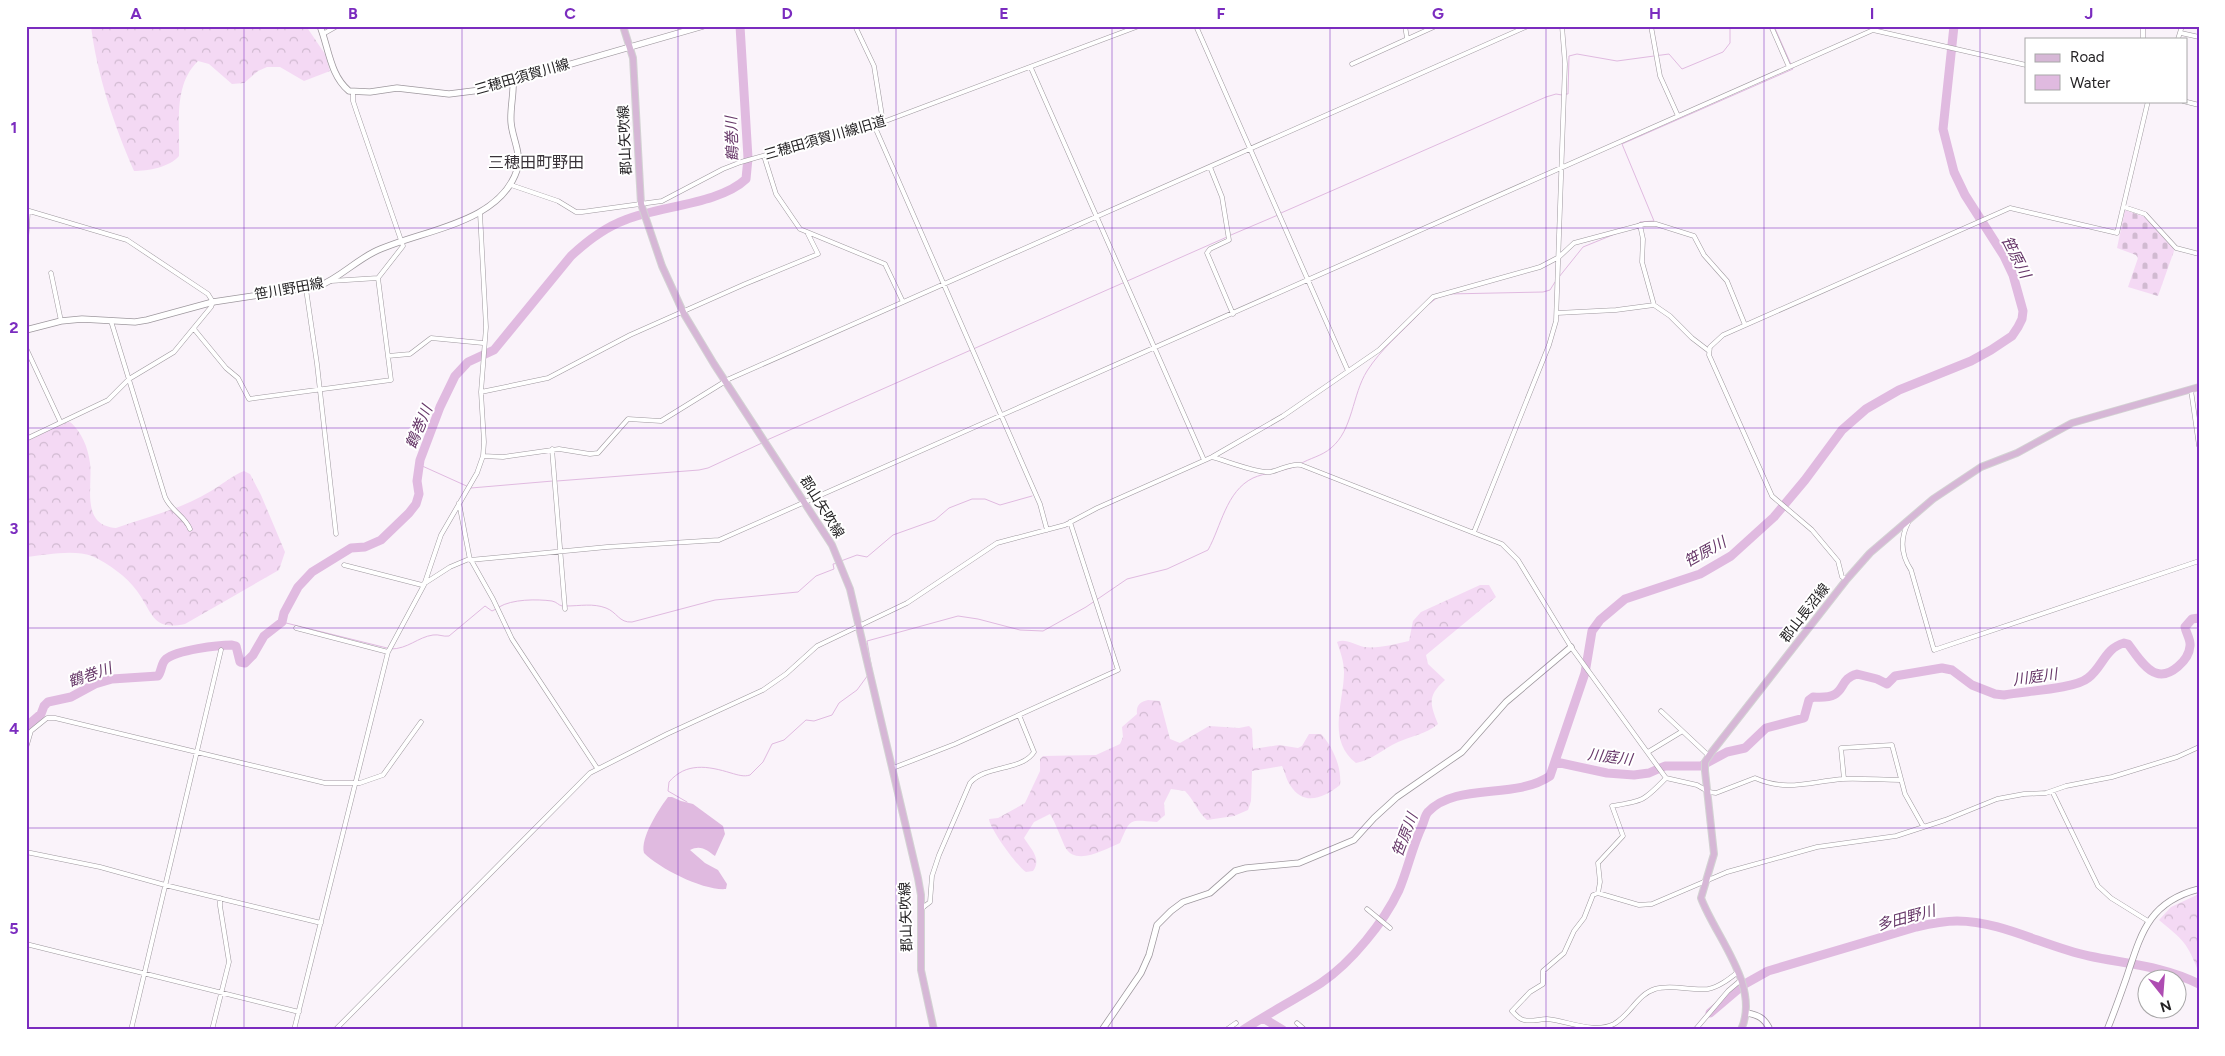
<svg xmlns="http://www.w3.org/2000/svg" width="2225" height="1056" viewBox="0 0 2225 1056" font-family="Figtree,'Noto Sans JP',sans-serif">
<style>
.forest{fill:url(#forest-crowns)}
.cemetery{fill:url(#cemetery-stones)}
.water{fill:#e0bae0}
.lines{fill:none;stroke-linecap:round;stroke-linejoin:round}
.stream{stroke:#e0bae0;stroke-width:1}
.river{stroke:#e0bae0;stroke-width:9}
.street-casing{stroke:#9e989e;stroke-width:5}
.secondary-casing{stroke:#9e989e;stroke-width:7}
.primary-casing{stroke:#d3d3d3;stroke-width:8}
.street{stroke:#fff;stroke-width:4}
.secondary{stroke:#fff;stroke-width:5.5}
.primary{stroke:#d6b7d6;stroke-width:6}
.grid{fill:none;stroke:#7b2cbf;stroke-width:1;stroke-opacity:0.55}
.labels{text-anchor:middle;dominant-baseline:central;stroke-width:4;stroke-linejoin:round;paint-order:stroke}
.street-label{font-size:14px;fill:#252325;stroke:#fff}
.water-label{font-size:15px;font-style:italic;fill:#673869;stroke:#fff}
.quarter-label{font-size:16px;fill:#383238;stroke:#fff}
.neatline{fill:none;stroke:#7b2cbf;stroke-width:2}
.grid-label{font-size:16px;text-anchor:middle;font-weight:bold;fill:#7b2cbf}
</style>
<defs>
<pattern id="forest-crowns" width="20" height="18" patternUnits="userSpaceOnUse" patternTransform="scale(1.25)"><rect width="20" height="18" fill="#f4d9f4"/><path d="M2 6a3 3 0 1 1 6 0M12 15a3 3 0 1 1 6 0" fill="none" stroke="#d1bad1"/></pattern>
<pattern id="cemetery-stones" width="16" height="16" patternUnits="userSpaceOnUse" patternTransform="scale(1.25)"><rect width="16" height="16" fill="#f4d9f4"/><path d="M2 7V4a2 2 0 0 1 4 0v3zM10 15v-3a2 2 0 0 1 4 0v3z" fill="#d1bad1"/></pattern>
</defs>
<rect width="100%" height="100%" fill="#faf3fa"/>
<path class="forest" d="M91,26H306L325,54L330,71L304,81L280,67H267L258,71L244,83L232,84L209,64L198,61C173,85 180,124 179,156C170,167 148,171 134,171C114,125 97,75 91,26Z
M70,422C82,432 88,448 90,463C93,487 80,525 116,528C147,517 182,509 211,491C222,485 231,476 244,471L250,474L261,495L285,552L279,570L185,624C152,631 153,613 137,591C127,577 108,563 92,556C73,549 46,555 26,557V436L57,423Z
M1480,585H1489L1496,597L1426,655L1428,664L1445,680C1427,696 1430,704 1438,724C1426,734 1412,736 1398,742C1383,749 1372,760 1356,763C1326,740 1344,702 1344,672C1344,661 1340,651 1337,642C1345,638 1355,645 1364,647C1378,649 1395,644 1409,641L1413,621L1421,612Z
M1148,700L1160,701L1170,739L1180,743L1209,726L1239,728L1249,726L1252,729L1253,749L1279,745L1298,748L1302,746L1309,734H1321C1333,747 1342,768 1340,785C1323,798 1304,807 1290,785C1286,779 1285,772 1282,766L1252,771L1251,801L1248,810L1234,816L1207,820C1197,811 1194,800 1185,791L1171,789L1164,803L1165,815L1157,822C1129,820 1131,817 1120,843C1105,849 1076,867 1065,847C1060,836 1056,824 1050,814L1034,822L1024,838C1031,849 1042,859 1033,871L1026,872C1017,866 990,829 989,819L998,818L1025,803L1040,771V759L1043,756L1096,755L1120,744L1123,737L1122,727L1137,714C1136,705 1140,702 1148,700Z
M2199,894V973C2187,942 2184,941 2159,920L2171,907Z"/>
<path class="cemetery" d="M2125,210L2145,217L2173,248L2174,251L2158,296L2128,287L2138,258L2136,255L2117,248Z"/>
<path class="water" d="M668,797H672L681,801L693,804L723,826L725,834L715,856C708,851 701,844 690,850L705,863L718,870L727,884L726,889C704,891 660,869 644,853C640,838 659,809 668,797Z"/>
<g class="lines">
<path class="stream" d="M1566,94H1568L1569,56L1577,54L1617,61L1669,54L1682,69L1723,52L1730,43V26
M1281,213L1546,97L1556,94L1562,95
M1639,224L1640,222L1654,221L1622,144L1793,69L1774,26
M1231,235L1278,215
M1559,277L1583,247L1615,234
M1449,294L1543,292L1550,290L1555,282
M1429,304L1438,297
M767,440L1227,237
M1300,464C1310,458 1322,456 1331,448C1353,430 1352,395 1367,371C1381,349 1401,333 1419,314
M420,465L471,488L553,481
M557,481L699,470L708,468L762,443
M841,561L857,555L867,557L893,535L935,520L949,508L972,499H985L1000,505L1032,496
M566,606C580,606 593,603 606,608C617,612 619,623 632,622L715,600L798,592L816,576L834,569L833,564L838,563
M499,607C512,599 537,599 552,601C557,602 558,605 562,606
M282,622L387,648
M391,649C408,649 418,637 433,635C439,634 443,637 449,636L485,606L492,611L496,609
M872,670L867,641L958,616L978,619L1020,630L1043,631L1086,607L1127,579L1167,569L1208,550C1221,527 1226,491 1253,478C1264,473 1282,471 1294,467
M687,802L668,791L669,782C686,762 708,766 731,773C738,775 744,777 750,775L763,762L772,744L784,740L806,720L814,721L832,715L839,703L857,690L868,675"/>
<path class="river" d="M26,727L41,714L44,706L48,702L71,697L95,684L112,679L158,676C162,671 161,663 166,659C177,650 218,645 232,645L236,646L240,662L245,663L253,655L264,636L282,622L284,613L298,587L312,572L351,548L365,547L381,540L409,513L416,504L419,494L417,481L420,460L440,407L455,376L468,362L494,350L571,256C586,242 606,227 625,220C659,206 720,204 746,179L748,158L740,26
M1556,762L1607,773L1634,775L1649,773L1665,766H1701L1727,752L1745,748L1766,728L1804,718L1809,700L1813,697C1850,700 1835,680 1857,674L1877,679L1887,684L1895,676L1942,668L1952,670L1972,685L1995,694L2004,695C2024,691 2075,689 2088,678C2102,668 2105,648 2124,643L2128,644C2135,653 2145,670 2156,673C2170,678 2189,660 2190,646C2191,640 2186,633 2185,627L2192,619L2199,618
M1710,1013L1743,985L1768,971L1916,927C1929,924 1943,921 1957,921C2002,921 2045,947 2089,956C2127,964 2164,966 2199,984
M1263,1018L1283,1030
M1243,1030C1269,1013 1296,999 1321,983C1351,963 1384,922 1399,890C1408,869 1412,847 1422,826C1424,822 1425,815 1428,812C1456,782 1515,800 1550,776L1585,673L1592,631L1600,620L1625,599L1700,574L1731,556L1774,517L1805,480L1842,430L1866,409L1899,390L1971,361L1991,350L2012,336L2018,327L2022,319L2023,311L2013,275L2004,256L1965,195L1954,172L1943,129L1954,26"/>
<g class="street-casing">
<path id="street" d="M855,26L874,66L883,122
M1196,26L1348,371
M1405,26L1407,38
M1651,26L1660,76L1678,116
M1771,26L1789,67
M2181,33L2199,37
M323,34L337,26
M2143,39V26
M2178,39L2182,26
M1352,64L1436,26
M1031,68L1204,460
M2183,101L2199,105
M874,125L1040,504L1047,530
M764,156L776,194L800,229L885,264L903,302
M1210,167L1222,197L1229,240L1210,249L1207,253L1233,314
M511,185L558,201L576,212H582L662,201L723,169L741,162L883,122L1139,26
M2124,207L2145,214L2176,248L2199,254
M26,210L127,240L208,294L213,302L211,307L174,352L129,379L108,400L26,439
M26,243L28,211
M51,273L61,321
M331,281L378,278L403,246L357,113L353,101V92
M306,289L317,364L336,534
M1654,305L1670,316L1692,338L1709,351
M1557,313L1616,310L1654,305L1642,262L1643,239L1640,225
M111,321L165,497C171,511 185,516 190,529
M194,329L226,368L238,378L249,399L391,380L378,278
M26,348L60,421
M388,356L410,354L431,338L483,343
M2191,390L2199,446
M481,392L548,378L630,335L745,284L818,254L808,234
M552,449L565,609
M483,456L503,457L559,449L590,454L598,453L628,419L661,421L729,379L1528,26
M1212,457C1227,461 1256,473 1270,472C1281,470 1290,463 1301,465L1502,544L1518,560L1571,647L1666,778L1697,785L1709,792L1716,793L1755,778C1787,792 1809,782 1842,779C1861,778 1881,780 1900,780
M459,503L470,560L607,547L719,540L1873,30L2026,65
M1908,523C1900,539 1901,555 1911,570L1934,650L2199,561
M1474,532L1549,345L1556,321L1565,64L1562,26
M471,560L493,599L512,639L597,768
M344,565L422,585L450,567L469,559
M1847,579L1842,577L1838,561L1812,530L1772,496L1709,355L1710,347L1723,335L2010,208L2117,233L2148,101
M296,628L388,652
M1661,711L1709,756
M26,748L31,731L47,718H55L325,783H360L383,775L421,722
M1648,752L1681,732
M893,768L955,744L1118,670L1070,522
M1666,778C1644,801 1643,801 1612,806L1623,836L1598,863L1600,882L1598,893L1593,895L1584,918L1574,931L1564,953L1543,971V984L1530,992L1512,1011C1515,1014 1517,1017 1521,1019C1529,1023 1538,1019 1547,1019C1568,1021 1594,1034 1614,1024C1630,1015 1638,994 1655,989C1672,984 1690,991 1708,989C1719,987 1729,979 1738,972
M1844,779L1841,748L1892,745L1905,794L1923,826
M2052,791L2098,886L2111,898L2148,921
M26,852L100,867L165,885L321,923
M1598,893L1639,905L1652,904L1727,872L1817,847L1896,836L1945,820L1997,799L2024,794L2046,793L2066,786L2112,777L2177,757L2199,747
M921,909L930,902L932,876L939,855L970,783C985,765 1022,771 1034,752L1019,715
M1367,909L1390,928
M26,944L299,1012
M1297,1023L1305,1030
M131,1030L221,650
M212,1030L229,962L220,906V898
M294,1030L388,652L424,585L441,535L477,473L483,456L484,442L481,392L486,327L480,213
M335,1030L590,773L667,734L763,690L786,674L817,646L907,603L997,543L1065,525L1097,508L1212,457L1283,416L1379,350L1433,297L1540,267L1559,257L1574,243L1645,224H1656L1694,236L1704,255L1727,281L1745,325
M1226,1030L1236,1023
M1695,1030L1728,991L1741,980"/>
</g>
<g class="secondary-casing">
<path id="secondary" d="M320,26C329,49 330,75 349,91L370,92L397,88L449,94L481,90L703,26
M26,330L61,321L82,319L135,322L147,320L213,302L319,286C339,278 354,262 374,252C419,230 499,225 517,170C522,153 512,138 511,122C510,108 514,94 513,80
M1747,1013C1758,1015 1765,1018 1770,1030
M1102,1030L1141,973L1149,955L1157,925L1171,911L1183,902L1210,893L1235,871L1246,868L1299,863L1354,840L1374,818L1397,797L1462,752L1506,702L1571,647
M2107,1030C2114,1013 2120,996 2126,979C2141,934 2148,902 2199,889"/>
</g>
<g class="primary-casing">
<path id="primary" d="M623,26L633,58L641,204L662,266L684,314L714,364L832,545L850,589L918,878L921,895V970L934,1030
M1741,1030C1761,986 1716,938 1701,898L1714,854L1705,771V762L1711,753L1847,579L1870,553L1933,499L1981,467L2017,453L2072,423L2199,387"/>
</g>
<use href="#street" class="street"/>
<use href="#secondary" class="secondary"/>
<use href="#primary" class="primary"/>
</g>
<path class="grid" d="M244,26V1030M462,26V1030M678,26V1030M896,26V1030M1112,26V1030M1330,26V1030M1546,26V1030M1764,26V1030M1980,26V1030M26,228H2199M26,428H2199M26,628H2199M26,828H2199"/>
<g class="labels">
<g class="street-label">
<text transform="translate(522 77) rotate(-16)">三穂田須賀川線</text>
<text transform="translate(825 138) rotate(-16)">三穂田須賀川線旧道</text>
<text transform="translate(625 140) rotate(-93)">郡山矢吹線</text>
<text transform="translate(289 289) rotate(-10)">笹川野田線</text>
<text transform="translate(822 507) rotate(58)">郡山矢吹線</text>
<text transform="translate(1805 613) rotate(-52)">郡山長沼線</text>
<text transform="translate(906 917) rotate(-92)">郡山矢吹線</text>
</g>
<g class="water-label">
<text transform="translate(732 139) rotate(-92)">鶴巻川</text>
<text transform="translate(2016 257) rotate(63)">笹原川</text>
<text transform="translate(419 427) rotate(-67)">鶴巻川</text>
<text transform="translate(1705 552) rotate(-29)">笹原川</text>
<text transform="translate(90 675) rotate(-19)">鶴巻川</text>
<text transform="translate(2035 677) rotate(-8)">川庭川</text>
<text transform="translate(1610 757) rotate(7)">川庭川</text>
<text transform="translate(1405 835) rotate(-69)">笹原川</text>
<text transform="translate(1906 918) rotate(-15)">多田野川</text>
</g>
<g class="quarter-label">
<text x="536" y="162">三穂田町野田</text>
</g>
</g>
<rect width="2225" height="1056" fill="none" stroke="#ffffff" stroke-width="55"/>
<rect x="2025" y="38" width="162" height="65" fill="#ffffff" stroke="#a8a7a8"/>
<rect x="2035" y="54" width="25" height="8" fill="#d6b7d6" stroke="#a8a7a8"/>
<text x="2070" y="62" font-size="15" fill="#252325">Road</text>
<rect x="2035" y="75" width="25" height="15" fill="#e0bae0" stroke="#a8a7a8"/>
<text x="2070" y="88" font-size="15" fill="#252325">Water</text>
<g transform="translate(2162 994) rotate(163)"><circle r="24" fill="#ffffff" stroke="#a8a7a8"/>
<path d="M0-4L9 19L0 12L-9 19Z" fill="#ae4cb2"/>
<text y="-8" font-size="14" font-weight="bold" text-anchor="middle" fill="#252325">N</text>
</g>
<rect x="28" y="28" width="2170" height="1000" class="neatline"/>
<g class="grid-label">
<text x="136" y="19">A</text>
<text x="353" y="19">B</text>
<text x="570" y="19">C</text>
<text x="787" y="19">D</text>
<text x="1004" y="19">E</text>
<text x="1221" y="19">F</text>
<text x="1438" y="19">G</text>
<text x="1655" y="19">H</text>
<text x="1872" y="19">I</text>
<text x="2089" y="19">J</text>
<text x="14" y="133">1</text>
<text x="14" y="333">2</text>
<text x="14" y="534">3</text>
<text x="14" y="734">4</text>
<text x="14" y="934">5</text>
</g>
</svg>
